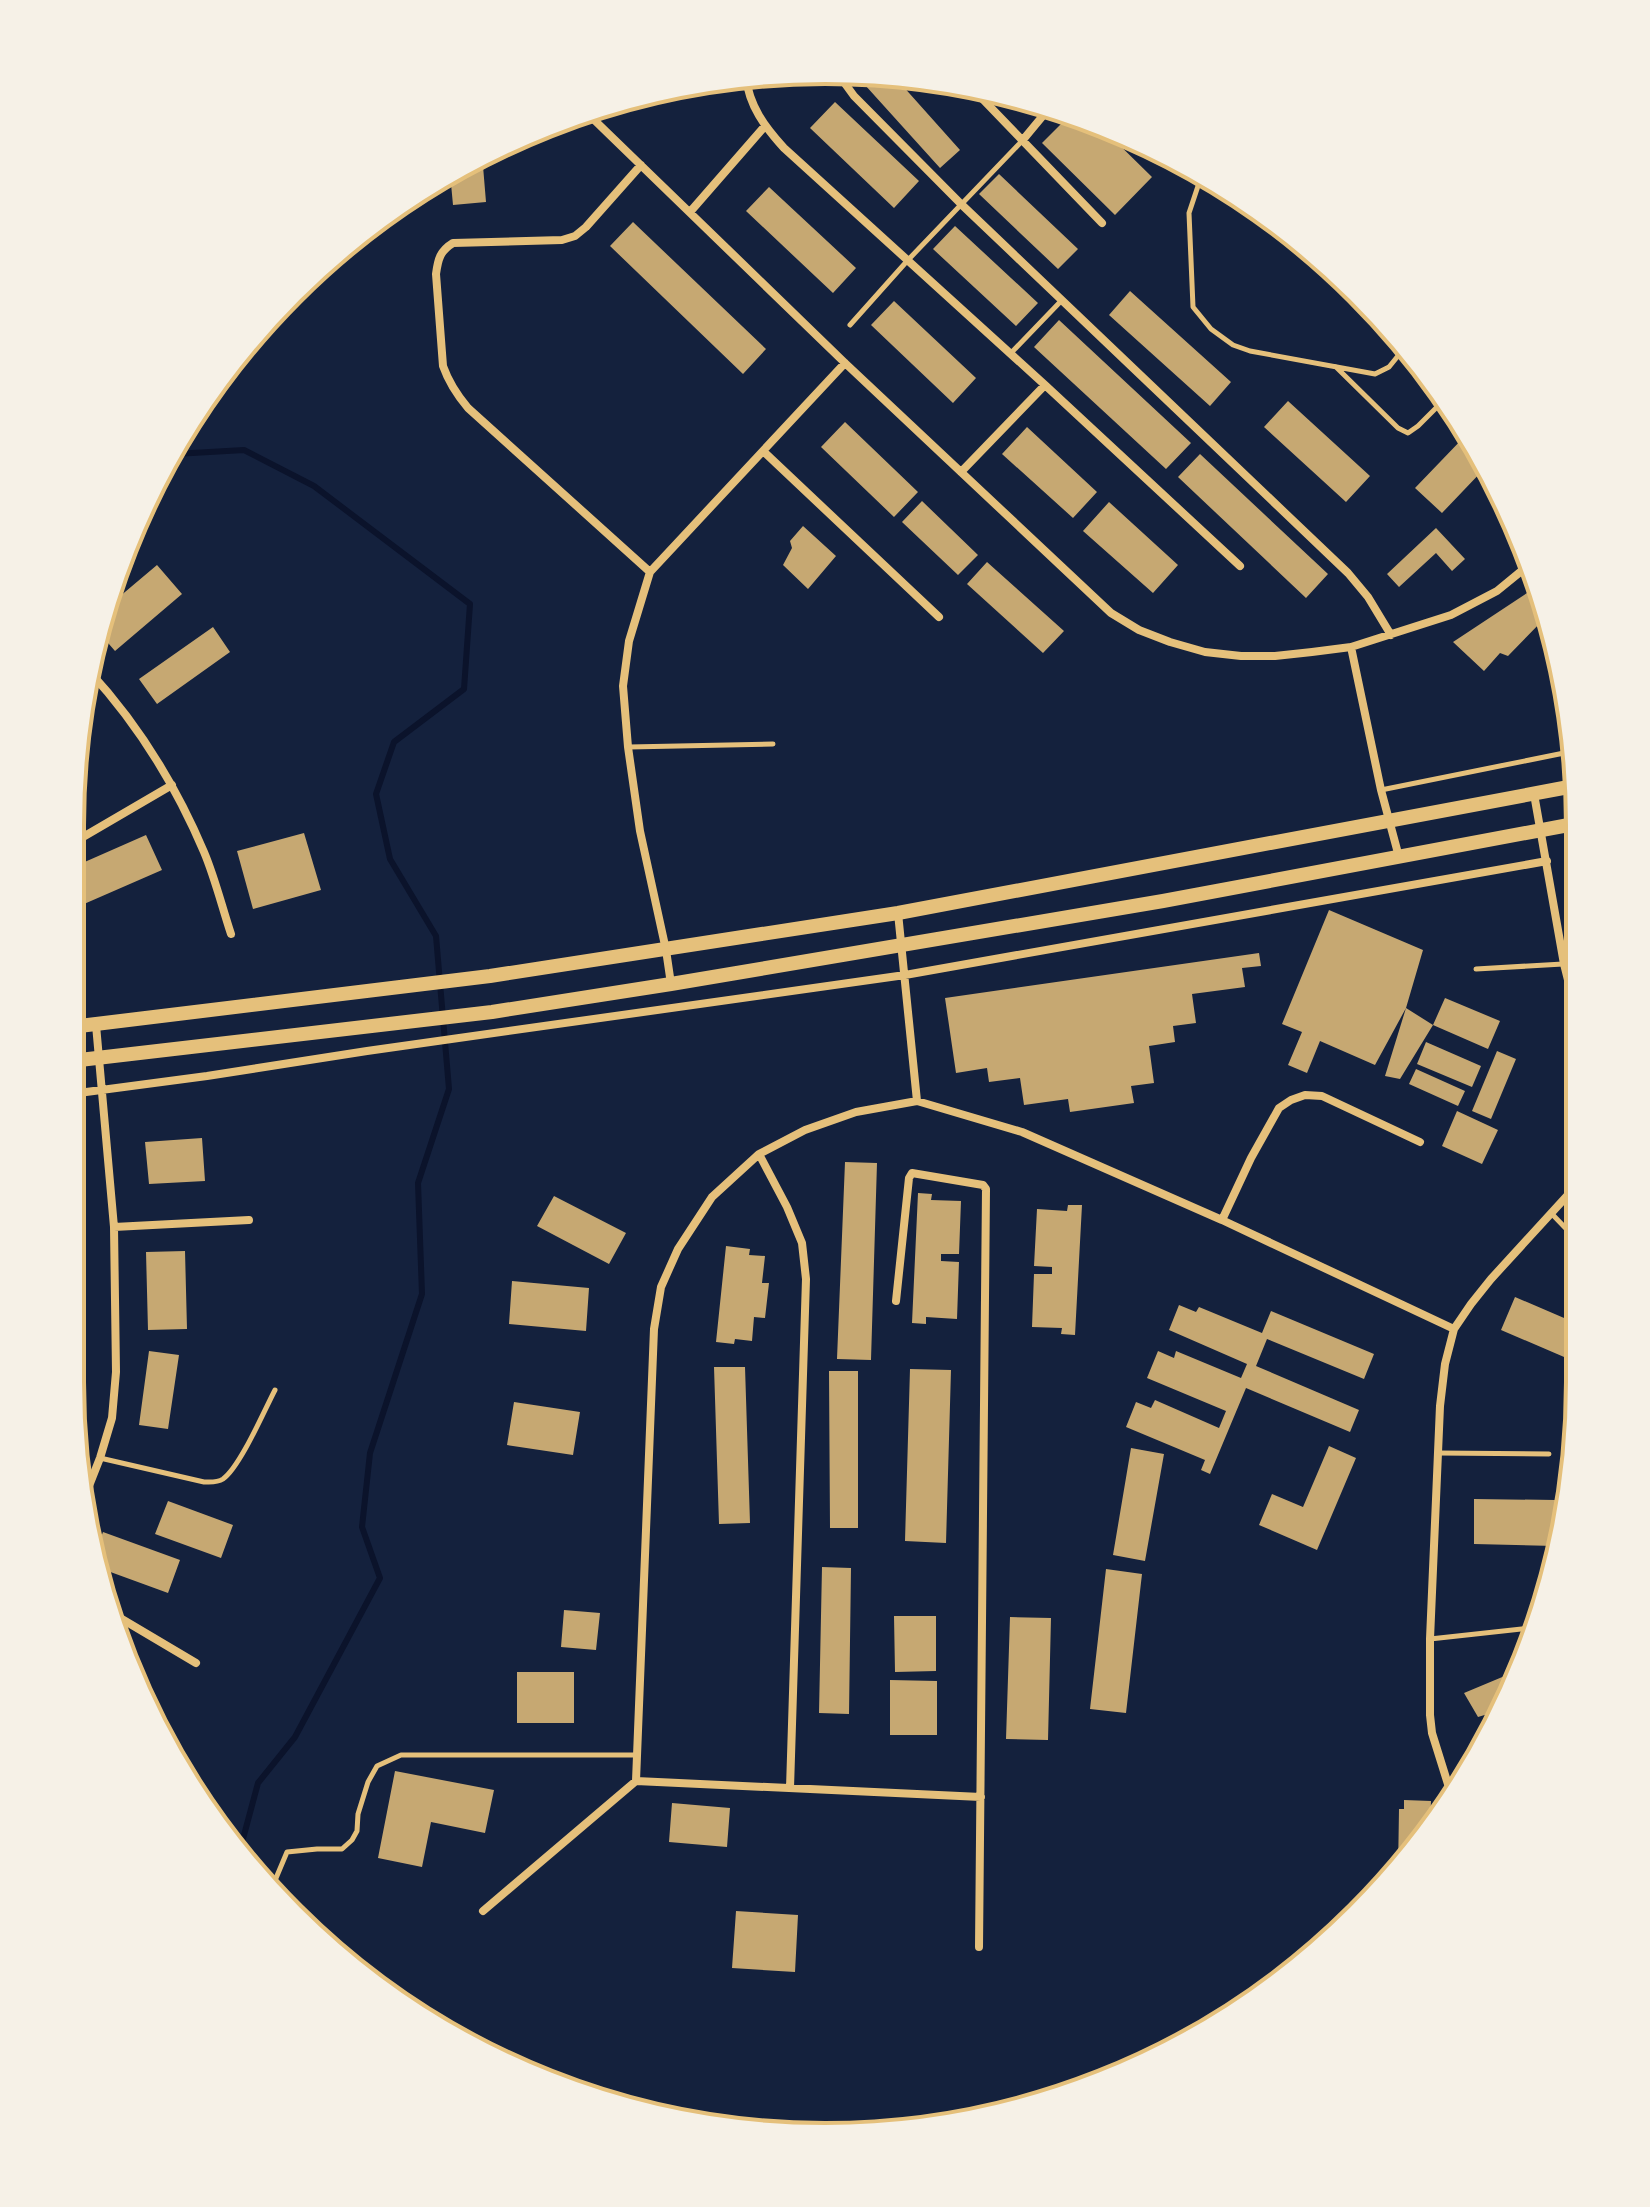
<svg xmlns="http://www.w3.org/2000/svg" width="1650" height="2207" viewBox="0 0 1650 2207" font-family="Arial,sans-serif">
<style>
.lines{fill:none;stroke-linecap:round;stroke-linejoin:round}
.stream{stroke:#0b132b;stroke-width:6}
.building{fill:#c6a872}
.service{stroke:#e5c07b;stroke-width:5}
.minor{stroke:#e5c07b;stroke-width:8}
.secondary{stroke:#e5c07b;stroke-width:14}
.rim{fill:none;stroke:#e5c07b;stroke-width:4}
</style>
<rect width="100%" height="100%" fill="#14213d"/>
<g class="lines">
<path class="stream" d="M175,454L244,450L314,486L470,604L464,689L394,742L376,794L390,859L436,936L449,1089L418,1183L422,1294L370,1453L362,1527L380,1578L295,1737L258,1783L240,1850"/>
</g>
<path class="building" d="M872,75H893L960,150L940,168L865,85Z
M835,102L919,181L894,208L810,128Z
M1073,112L1097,123L1152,177L1115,215L1042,143Z
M482,154L486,202L453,205L450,173Z
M999,174L1078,249L1058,269L979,194Z
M769,187L856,268L833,293L746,211Z
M633,222L766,349L743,374L610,246Z
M955,226L1038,303L1016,326L933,249Z
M1130,291L1231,382L1210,406L1109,315Z
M894,301L976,378L953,403L871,325Z
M1059,320L1191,443L1166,469L1034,347Z
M1288,401L1370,476L1346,502L1264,427Z
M845,422L918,492L894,517L821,447Z
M1027,427L1097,492L1073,518L1002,454Z
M1465,436L1484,469L1442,513L1415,488Z
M1200,454L1328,574L1306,598L1178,477Z
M922,501L978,555L958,575L902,522Z
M1109,502L1178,565L1153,593L1083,531Z
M803,526L836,556L808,589L783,565L792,548L790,541Z
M1436,528L1465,559L1452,571L1436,553L1399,587L1387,574Z
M987,562L1064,631L1043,653L967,584Z
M157,565L182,594L115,651L96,629L106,608Z
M1536,587L1545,618L1508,656L1500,653L1484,671L1453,642Z
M213,627L230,652L157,704L139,679Z
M304,833L321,890L253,909L237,851Z
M146,835L162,870L84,904L71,875V868Z
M1329,910L1423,950L1406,1008L1375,1065L1320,1041L1307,1073L1288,1065L1302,1032L1282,1024Z
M1259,953L1261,966L1242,968L1245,987L1192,994L1196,1023L1173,1026L1175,1042L1149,1046L1154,1083L1131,1086L1134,1103L1070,1112L1068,1099L1024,1105L1020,1078L989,1082L987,1068L956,1073L945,998Z
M1445,998L1500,1021L1488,1049L1433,1025Z
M1406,1008L1433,1025L1400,1079L1385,1076Z
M1426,1042L1481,1066L1472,1087L1417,1064Z
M1497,1051L1516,1059L1491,1119L1472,1111Z
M1416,1069L1465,1091L1458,1106L1409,1084Z
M1457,1111L1498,1130L1482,1164L1442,1146Z
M202,1138L205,1181L149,1184L145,1142Z
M845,1162L877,1163L871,1360L837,1359Z
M918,1193L932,1194L931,1200L961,1201L959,1254H941V1261L959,1262L957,1319L926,1317V1324L912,1323Z
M554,1196L626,1233L609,1264L537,1226Z
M1068,1205H1082L1075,1335L1061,1334L1062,1328L1032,1327L1034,1274H1052V1267L1034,1266L1037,1209L1067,1211Z
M726,1246L750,1249L749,1255L765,1256L762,1283H769L765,1318L754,1317L752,1341L735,1339L734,1344L716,1342Z
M185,1251L187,1329L148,1330L146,1252Z
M512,1281L589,1288L586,1331L509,1324Z
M1515,1297L1578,1324V1363L1501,1330Z
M1179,1305L1196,1312L1199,1307L1262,1333L1271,1311L1374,1354L1364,1379L1267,1339L1256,1366L1359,1410L1350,1432L1246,1388L1210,1474L1201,1470L1205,1460L1126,1427L1136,1402L1151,1408L1155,1400L1219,1428L1226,1411L1147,1378L1158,1351L1174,1358L1176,1351L1241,1378L1247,1364L1169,1330Z
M149,1351L179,1355L168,1429L139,1425Z
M714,1367H745L750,1523L719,1524Z
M910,1369L951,1370L946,1543L905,1541Z
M829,1371H858V1528H830Z
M514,1402L580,1412L573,1455L507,1445Z
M1578,1424V1432L1562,1506L1563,1435Z
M1329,1446L1356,1458L1317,1550L1259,1525L1272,1494L1303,1507Z
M1131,1448L1164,1454L1145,1561L1113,1555Z
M1474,1499L1555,1500V1546L1474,1544Z
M168,1501L233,1525L221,1558L155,1534Z
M103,1532L180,1560L168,1593L94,1566L93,1558Z
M822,1567L851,1568L849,1714L819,1713Z
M1106,1569L1142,1574L1126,1713L1090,1709Z
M564,1610L600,1613L596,1650L561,1647Z
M894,1616H936V1671L895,1672Z
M1010,1617L1051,1618L1048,1740L1006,1739Z
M1519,1670L1501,1710L1478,1717L1464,1693Z
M517,1672H574V1723H517Z
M890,1680L937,1681V1735H890Z
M395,1771L494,1790L485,1833L431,1822L422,1867L378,1858Z
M1404,1800L1431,1801L1430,1827L1398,1872L1399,1809H1404Z
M672,1803L730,1808L727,1847L669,1842Z
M736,1911L798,1915L795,1972L732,1968Z"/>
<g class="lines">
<path class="service" d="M1206,174L1199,183L1189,213L1193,307L1211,329L1233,345L1250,351L1375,374L1389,367L1406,346
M850,325L908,260L1022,141
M1011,353L1062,300
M1336,367L1398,428L1408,433L1418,426L1444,400
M629,747L773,744
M1381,790L1574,751
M1476,969L1563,964
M1551,1213L1577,1240
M1438,1453L1549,1454
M100,1458L204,1482C210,1482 217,1483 223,1479C240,1467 264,1411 275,1390
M1430,1639L1539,1627
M271,1890L287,1852L317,1849H342L352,1840L357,1831L358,1814L368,1782L377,1766L401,1755H636"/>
<path class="minor" d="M838,74L854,96L961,204L1348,573L1368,597L1391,635
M746,77C749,106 765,127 784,148L1045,385L1240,566
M971,87L1102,223
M586,112L845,363L1111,613L1139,630L1170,642L1205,652L1241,656H1275L1312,652L1351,647L1451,615L1497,591L1530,564
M1022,141L1051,106
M641,165L586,227L575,236L562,240L453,243C440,251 438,259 436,274L443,366C449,383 457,395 468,408L650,572
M690,212L765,126
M763,451L939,617
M961,472L1045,385
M1351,647L1381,790L1399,857
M89,671C138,724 176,786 204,852C215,878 222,907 231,934
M1534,794L1564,964L1575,1008
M71,844L172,785
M898,913L917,1101
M671,984L666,950L640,831L628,747L623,686L629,641L650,572L845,363
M71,1094L207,1076L367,1051L905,975L1547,861
M759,1154L787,1207L802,1243L806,1279L790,1788
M1222,1220L1251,1158L1279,1108L1291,1100L1305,1095L1322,1096L1420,1142
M114,1227L249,1220
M896,1301L909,1178L912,1173L983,1185L986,1189L979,1947
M85,1496L100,1458L112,1418L116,1372L114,1227L96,1025
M110,1612L196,1663
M636,1781L654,1329L661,1287L678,1249L712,1197L759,1154L805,1130L856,1112L917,1101L1022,1132L1222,1220L1454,1329
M1452,1797L1432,1733L1430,1715V1639L1440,1406L1445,1364L1454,1329L1471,1304L1491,1279L1577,1185
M483,1911L636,1781L981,1797"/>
<path class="secondary" d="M71,1027L490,976L898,913L1574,786
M71,1061L492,1012L671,984L1163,901L1574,824"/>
</g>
<path d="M0 0H1650V2207H0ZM825 84H825A741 741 0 0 1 1566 825V1382A741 741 0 0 1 825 2123H825A741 741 0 0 1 84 1382V825A741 741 0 0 1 825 84Z" fill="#f6f1e7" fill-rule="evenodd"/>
<path class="rim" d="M825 84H825A741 741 0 0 1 1566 825V1382A741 741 0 0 1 825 2123H825A741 741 0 0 1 84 1382V825A741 741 0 0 1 825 84Z"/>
</svg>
